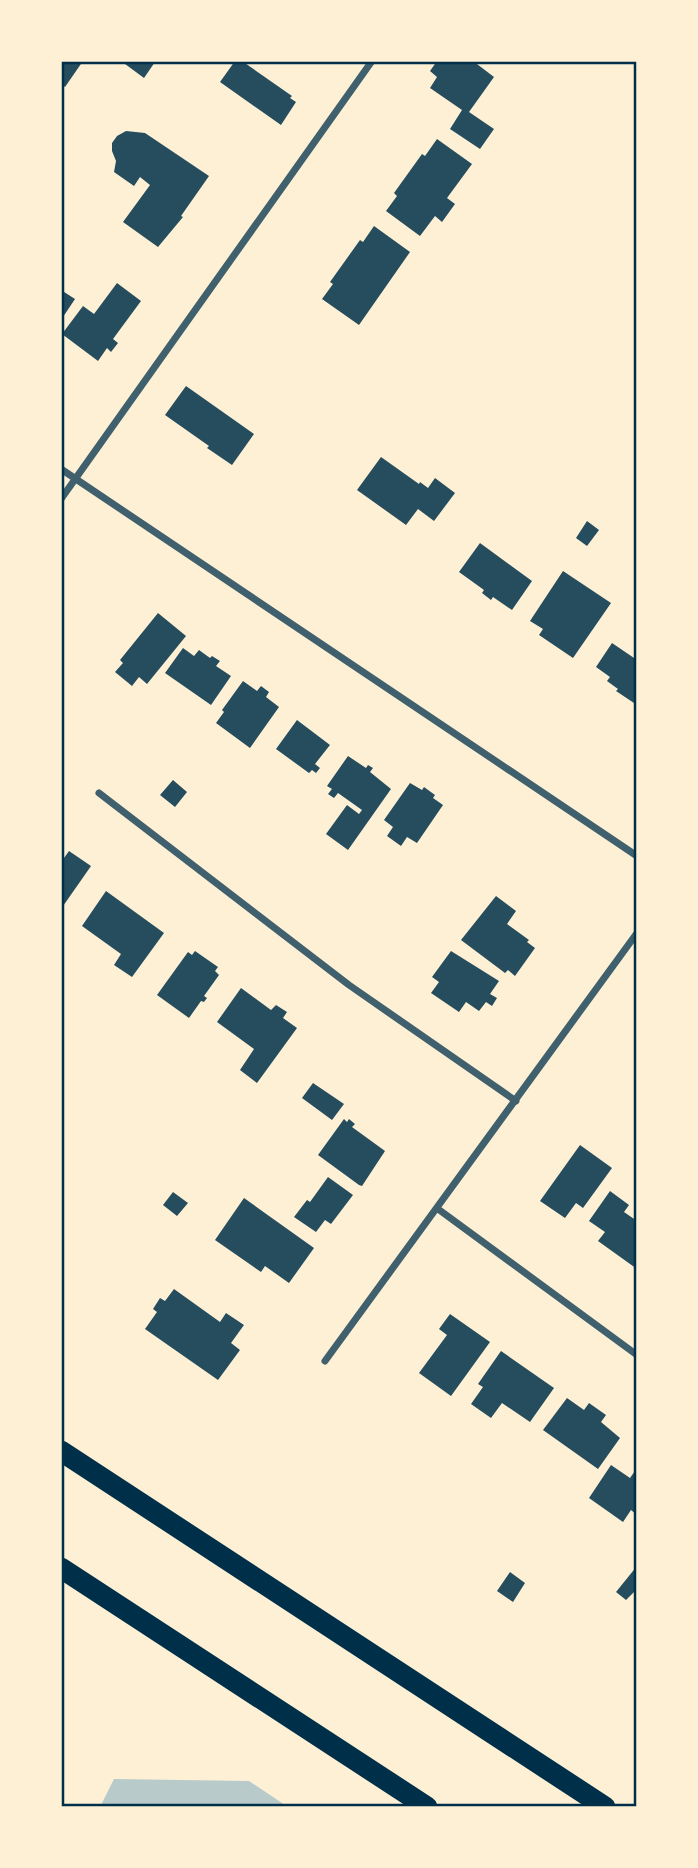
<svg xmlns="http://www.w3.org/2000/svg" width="698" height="1868" viewBox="0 0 698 1868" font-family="'Fira Sans',sans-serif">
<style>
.green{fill:#b9caca}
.building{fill:#264d5e}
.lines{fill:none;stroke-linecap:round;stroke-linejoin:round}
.minor{stroke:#3f606c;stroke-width:7}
.motorway{stroke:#003049;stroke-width:21}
.neatline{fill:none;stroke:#003049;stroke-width:2.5}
</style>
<rect width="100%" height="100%" fill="#fdf0d5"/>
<path class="green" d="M114,1779L249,1781L288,1807H100Z"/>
<path class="building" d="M61,61H83L65,87L61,84Z
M121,61H153L155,62L144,78Z
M235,61H242L292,96L290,98L296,102L281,125L220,82Z
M437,61H473L494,77L469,112L494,129L480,149L450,129L462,110L430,88L437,77L430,71Z
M126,131L145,133L209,176L181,216L183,217L158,247L123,222L150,185L140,177L134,186L114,172L116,161L112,151V143L117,136Z
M437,139L472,164L447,198L455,204L442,222L435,216L420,236L386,211L397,196L394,193L422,154L425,156Z
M374,226L410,252L359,325L322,299L333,284L330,282L360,240L363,242Z
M117,283L141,301L113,339L118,343L111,352L107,348L98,361L62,334L83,306L94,314Z
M61,290L75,299L61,320Z
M186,386L254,434L232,465L207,448L209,446L165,415Z
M381,457L419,484L420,482L428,488L435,478L455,493L434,521L418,509L406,525L357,490Z
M587,521L599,530L587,546L576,538Z
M480,543L532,581L512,610L493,597L491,600L482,593L484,590L459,572Z
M563,571L611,603L573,658L539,635L543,629L530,621Z
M158,613L186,636L147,684L139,677L132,686L115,672L123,663L120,660Z
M612,643L637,660V705L616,691L618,689L607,681L610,677L596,667Z
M183,648L194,656L199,650L210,658L212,656L220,661L216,666L231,676L211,705L165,673Z
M243,681L257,691L261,686L269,692L266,697L279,707L250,748L216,723L224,712L222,710Z
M297,720L330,745L315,764L320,768L316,773L312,770L309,773L276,749Z
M348,756L366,768L368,765L373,768L370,772L391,789L348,850L326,834L347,805L359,814L362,810L338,793L334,798L328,794L332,789L327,786Z
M173,780L187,792L175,807L160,795Z
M410,783L422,790L424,787L435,795L433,798L443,805L417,843L407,837L401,846L387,836L393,827L384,820Z
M69,851L91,866L61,909V856L64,858Z
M106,891L164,933L132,977L114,965L121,954L82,926Z
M496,896L516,911L507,924L529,940L527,942L535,948L515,976L508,970L505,973L461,940Z
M195,951L218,967L215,971L219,975L204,996L207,998L204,1002L201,1001L189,1018L157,995L188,952L192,955Z
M451,951L499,981L490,994L497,998L492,1006L486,1002L479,1011L466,1002L459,1012L431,993L439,982L432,977Z
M241,988L271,1010L276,1005L287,1012L283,1018L297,1028L257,1083L240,1070L254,1049L217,1022Z
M313,1083L344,1104L332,1120L302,1098Z
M344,1119L347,1122L349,1119L355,1124L352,1127L385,1151L362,1186L359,1185L318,1155Z
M580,1145L612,1168L583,1208L576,1203L565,1218L540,1201Z
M328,1177L353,1195L331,1224L325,1220L316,1232L294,1217L307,1200L310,1202Z
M610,1191L629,1205L624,1212L637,1221V1269L598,1241L605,1232L589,1221Z
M173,1192L188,1203L177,1216L163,1205Z
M244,1198L314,1248L289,1283L265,1266L261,1272L215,1240Z
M174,1289L220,1322L226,1313L244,1325L231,1343L240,1350L218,1380L145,1329L157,1312L153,1309L160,1298L165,1301Z
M450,1314L490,1342L451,1396L419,1373L447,1335L439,1329Z
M501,1351L554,1388L530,1422L502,1403L491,1418L471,1404L483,1387L478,1384Z
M567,1398L584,1410L589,1403L606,1415L601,1422L620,1438L598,1469L543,1430Z
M611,1465L630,1478L637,1468V1515L631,1510L623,1522L589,1498Z
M637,1566V1589L626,1600L616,1592Z
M510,1572L525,1583L513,1602L497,1591Z"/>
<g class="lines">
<path class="minor" d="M61,469L637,856
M61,499L372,61
M99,793L349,985L516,1101
M438,1209L637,1355
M325,1361L637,933"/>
<path class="motorway" d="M61,1451L605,1807
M61,1568L427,1807"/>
</g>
<rect width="698" height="1868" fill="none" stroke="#fdf0d5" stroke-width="126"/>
<rect x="63" y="63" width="572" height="1742" class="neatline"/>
</svg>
